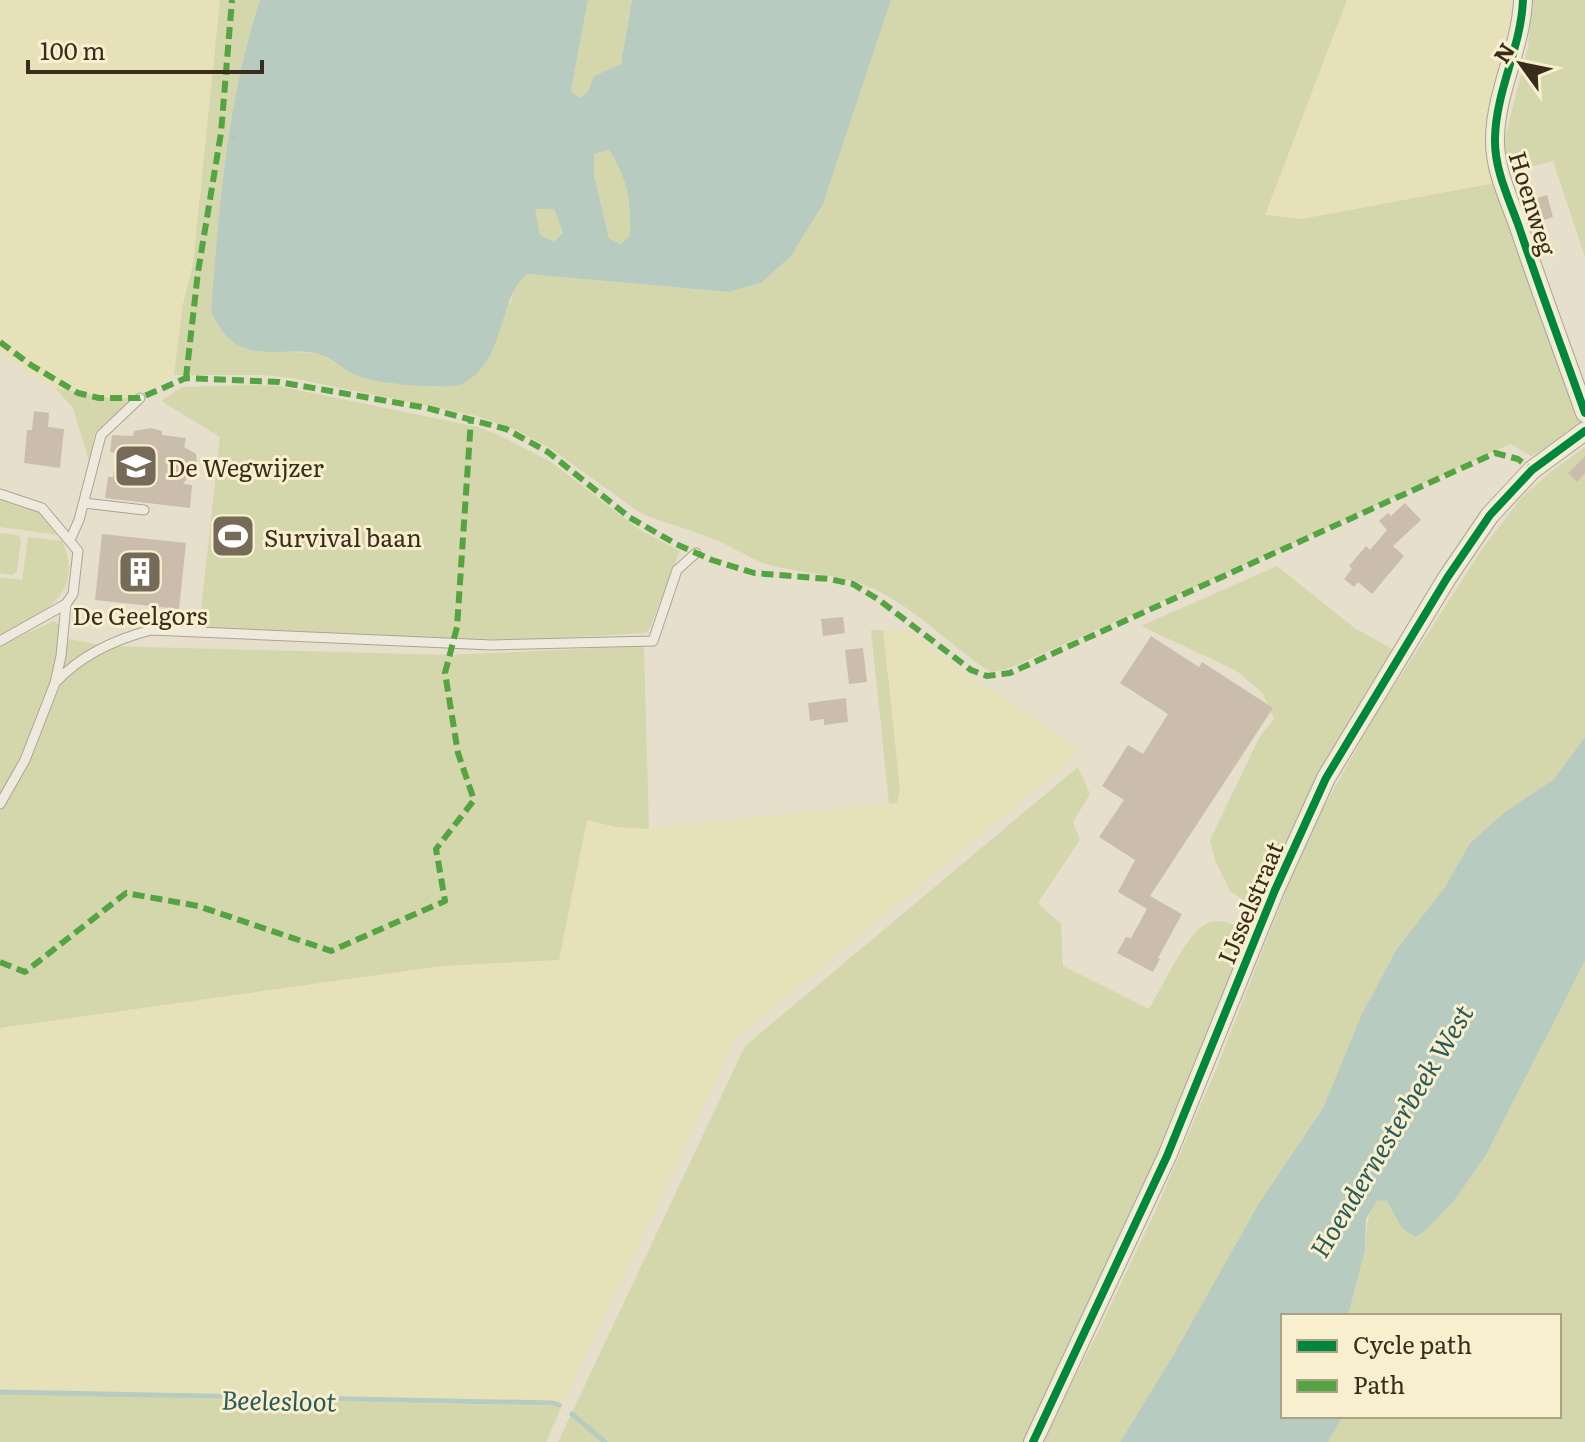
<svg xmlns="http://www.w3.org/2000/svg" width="1585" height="1442" viewBox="0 0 1585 1442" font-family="Literata,serif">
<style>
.farmland{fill:#e7e1ba}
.green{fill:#d4d7ac}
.water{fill:#b7cbc0;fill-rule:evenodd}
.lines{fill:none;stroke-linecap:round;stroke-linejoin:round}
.stream{stroke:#b7cbc0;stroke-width:5}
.building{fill:#cabdac}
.lane-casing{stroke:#aba495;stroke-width:11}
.street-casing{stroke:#aba495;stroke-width:20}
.path{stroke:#c6c0b4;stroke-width:3;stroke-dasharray:6 4;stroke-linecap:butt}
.lane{stroke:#eee9dd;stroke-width:9}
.street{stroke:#eee9dd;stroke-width:18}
.quiet{stroke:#54a441;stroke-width:6;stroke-dasharray:12 6;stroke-linecap:butt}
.cycleway-casing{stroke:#f8efcf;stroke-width:13}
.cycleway{stroke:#00873e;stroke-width:8}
.labels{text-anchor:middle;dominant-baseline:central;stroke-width:6;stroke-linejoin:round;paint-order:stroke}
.street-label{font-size:24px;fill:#3a2c1c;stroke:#f8efcf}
.poi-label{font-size:24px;fill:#3a2c1c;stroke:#f8efcf;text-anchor:start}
.water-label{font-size:26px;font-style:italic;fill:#295b5b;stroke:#f8efcf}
</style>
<rect width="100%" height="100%" fill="#e6dfcb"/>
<path class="farmland" d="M0,0H220L193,264L183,304L174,375L140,397L115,399L55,388L0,353Z
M1347,0H1518L1499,85L1501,182L1300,219L1264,215Z
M883,630L911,632L984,687L994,690L1069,742L1076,748V753L1067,764L736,1039L562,1406L200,1399L0,1391V1028L442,966L558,960L587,820L615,827L649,829L897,802L900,789Z"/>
<path class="green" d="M220,0H260C227,99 219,208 211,311L243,348L320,354L359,376L439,388L511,301L515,283L527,274L729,292L761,283L823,204L891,0H1347L1265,215L1301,219L1501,182L1581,420L1580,426L1532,456L1510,444L1268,555L1005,670L990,672C951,646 919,611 876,590C844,574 804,574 769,565C753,560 740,551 725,544C701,533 675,526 650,517L639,512L550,448L516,430L477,416L292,378L262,375H174L183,304L193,264Z
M588,0H632L621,64L594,76L588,91L580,98L571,91Z
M1532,0H1585V257L1553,161L1512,172L1504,147L1505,138L1528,47Z
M609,150C629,181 631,199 630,235L621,244L609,238L594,175L593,154Z
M535,209H554L563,234L554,242L540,235Z
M247,385L278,386L478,427L499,435L551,462L640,530L680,551L650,628L646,633L526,640L353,636L199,628L220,437L161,401L182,387Z
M55,388L115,399L140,397L95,432L89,461L73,408Z
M1585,447V737L1554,779L1505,812L1470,843L1445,887L1396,950L1361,1016L1323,1108L1259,1203L1171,1359L1120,1442H1042L1095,1338L1155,1212L1217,1067L1307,837L1373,719L1482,549L1522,497L1553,470Z
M0,498L37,510L58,535L0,527Z
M0,533L18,535L21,540L17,571L12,575L0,573Z
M28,537L62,541C87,596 39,614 0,637V577L22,580Z
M1277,566L1356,629L1398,652L1263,913L1230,891L1215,860L1210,840L1260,736L1274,719L1263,694L1237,671L1141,626Z
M53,621L59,624C60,684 29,746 0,797V646Z
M871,630H883L900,789L897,803L889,804Z
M68,639L108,646L449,655L644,646L649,829L615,827L587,820L559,960L442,966L0,1028V811L22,776L62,681Z
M1078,767L1090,794L1073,822L1080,840L1038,903L1061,924L1063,966L1149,1009C1162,988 1187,931 1208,923C1224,917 1241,928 1255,935L1192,1097L1029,1442H558L745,1046Z
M1585,961V1442H1328L1343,1416H1559V1316H1348C1353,1295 1359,1275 1364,1254C1369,1232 1363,1220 1377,1199L1387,1201L1392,1210L1427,1229L1454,1201L1486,1155Z
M0,1391L200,1399L562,1406L546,1442H0Z"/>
<path class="water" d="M260,0H588L571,91L580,98L588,91L594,76L621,64L632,0H891L823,204L791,256L761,283L729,292L527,274C498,296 507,356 466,382C450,392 376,383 358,376C345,371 334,359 321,355C299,347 263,357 242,347C226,340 218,326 211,311C219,208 227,99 260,0ZM609,150C628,180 631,200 630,235L621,244L609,238L594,175V154ZM535,209H554L563,233L554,242L540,235Z
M1585,737V961L1486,1155L1454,1201L1427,1229L1416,1237L1402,1228L1387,1201L1377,1200L1366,1219L1365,1250L1348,1316H1283V1416H1343L1328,1442H1120L1171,1359L1259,1203L1323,1108L1361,1016L1396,950L1445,887L1470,843L1505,812L1554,779Z"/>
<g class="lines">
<path class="stream" d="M0,1392L553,1403L559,1405
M572,1414L605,1442"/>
</g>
<path class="building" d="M1547,195L1553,217L1531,224L1524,202Z
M34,411L49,413L48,427L64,429L60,468L24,463L27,430H32Z
M151,428L162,431V435L186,438L184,447L196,454L197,464L183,484L192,485L190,508L105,498L108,477H113L116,453L110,452L112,435L133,436L134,431Z
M1585,456V473L1577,482L1568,473Z
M1405,503L1421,520L1393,546L1404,556L1372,594L1358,582L1354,587L1344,579L1352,569L1349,566L1366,546L1370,550L1387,530L1379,521L1388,513L1391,516Z
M102,534L186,543L179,609L95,600Z
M843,617L845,633L823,636L821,619Z
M1151,636L1199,667L1202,662L1273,708L1150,896L1182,914L1158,958L1160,959L1153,972L1117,953L1126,937L1131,938L1147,909L1118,892L1135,860L1099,837L1124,800L1102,786L1128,745L1143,754L1168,714L1120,683Z
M863,648L867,682L849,684L845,650Z
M846,698L848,722L824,725V719L810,721L808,703Z"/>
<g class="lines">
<g class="lane-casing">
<path id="lane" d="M0,494L42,508L78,551L73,594L66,604L61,656L55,683L25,760L0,804
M84,503L144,510
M70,540L79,520L101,435L140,398
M0,641L66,604
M55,683C80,656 116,639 151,630L492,645L653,641L677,570L696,553"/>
</g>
<g class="street-casing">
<path id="street" d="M1523,0C1521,48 1496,90 1495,138C1494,169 1509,199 1519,227C1540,290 1563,351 1585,413
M1033,1442L1167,1156L1275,890L1326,778L1447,578L1490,515L1532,470L1585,431"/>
</g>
<path class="path" d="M231,137L238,138"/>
<use href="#lane" class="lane"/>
<use href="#street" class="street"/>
<path class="quiet" d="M0,342L31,365L78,393L99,398H140L186,378L279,382L427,408L506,429L548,452L629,517L676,544L712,560L754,573L829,579L853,584L879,600L971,670L987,676L1010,673L1495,453L1518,459L1532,470
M186,378L198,272L221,133L232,0
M0,962L25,972L126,893L198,906L331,951L445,901L436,849L474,800L458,753L445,673L457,627L471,419"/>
<g class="cycleway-casing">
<path id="cycleway" d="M1523,0C1521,48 1496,90 1495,138C1494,169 1509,199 1519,227C1540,290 1563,351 1585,413
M1033,1442L1167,1156L1275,890L1326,778L1447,578L1490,515L1532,470L1585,431"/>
</g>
<use href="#cycleway" class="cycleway"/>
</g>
<defs>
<g id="school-square" transform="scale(2.3)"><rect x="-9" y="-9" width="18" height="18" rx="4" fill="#766b59" stroke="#f8efcf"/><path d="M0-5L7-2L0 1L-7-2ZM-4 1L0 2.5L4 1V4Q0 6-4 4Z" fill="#fff"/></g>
<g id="stadium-square" transform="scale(2.3)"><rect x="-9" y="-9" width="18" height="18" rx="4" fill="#766b59" stroke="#f8efcf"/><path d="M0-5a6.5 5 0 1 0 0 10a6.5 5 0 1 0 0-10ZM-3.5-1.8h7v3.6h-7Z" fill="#fff"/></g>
<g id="building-square" transform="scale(2.3)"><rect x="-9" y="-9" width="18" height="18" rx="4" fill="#766b59" stroke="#f8efcf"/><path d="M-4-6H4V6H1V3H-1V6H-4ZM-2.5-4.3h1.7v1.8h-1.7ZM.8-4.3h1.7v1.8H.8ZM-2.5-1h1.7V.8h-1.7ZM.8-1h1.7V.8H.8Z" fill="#fff"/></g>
</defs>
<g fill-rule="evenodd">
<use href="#school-square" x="136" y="466"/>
<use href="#stadium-square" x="233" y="536"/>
<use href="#building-square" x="140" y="572"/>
</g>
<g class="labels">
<g class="street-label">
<text transform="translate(1534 203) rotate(73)">Hoenweg</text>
<text transform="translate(1249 902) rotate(-67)">IJsselstraat</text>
</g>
<g class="poi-label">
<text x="167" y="466">De Wegwijzer</text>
<text x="264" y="536">Survival baan</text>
<text x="140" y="614" text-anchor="middle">De Geelgors</text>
</g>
<g class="water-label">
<text transform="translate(1390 1130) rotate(-59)">Hoendernesterbeek West</text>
<text transform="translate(279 1399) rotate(1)">Beelesloot</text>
</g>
</g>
<rect x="1281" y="1314" width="280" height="104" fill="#f8efcf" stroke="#aca187" stroke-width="2"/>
<rect x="1297" y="1340" width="40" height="12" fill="#00873e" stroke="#aca187" stroke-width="2"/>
<text x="1353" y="1354" font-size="24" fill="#3a2c1c">Cycle path</text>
<rect x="1297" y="1380" width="40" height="12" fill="#54a441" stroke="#aca187" stroke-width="2"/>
<text x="1353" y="1394" font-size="24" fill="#3a2c1c">Path</text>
<g transform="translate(1521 64) rotate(303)" stroke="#f8efcf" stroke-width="6" paint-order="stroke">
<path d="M0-6L14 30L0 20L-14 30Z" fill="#3a2c1c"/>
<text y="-12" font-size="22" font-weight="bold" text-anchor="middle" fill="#3a2c1c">N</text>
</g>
<path d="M28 60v12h234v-12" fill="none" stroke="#3a2c1c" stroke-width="4"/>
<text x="40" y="60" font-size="24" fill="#3a2c1c" stroke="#f8efcf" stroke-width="6" paint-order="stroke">100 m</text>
</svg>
